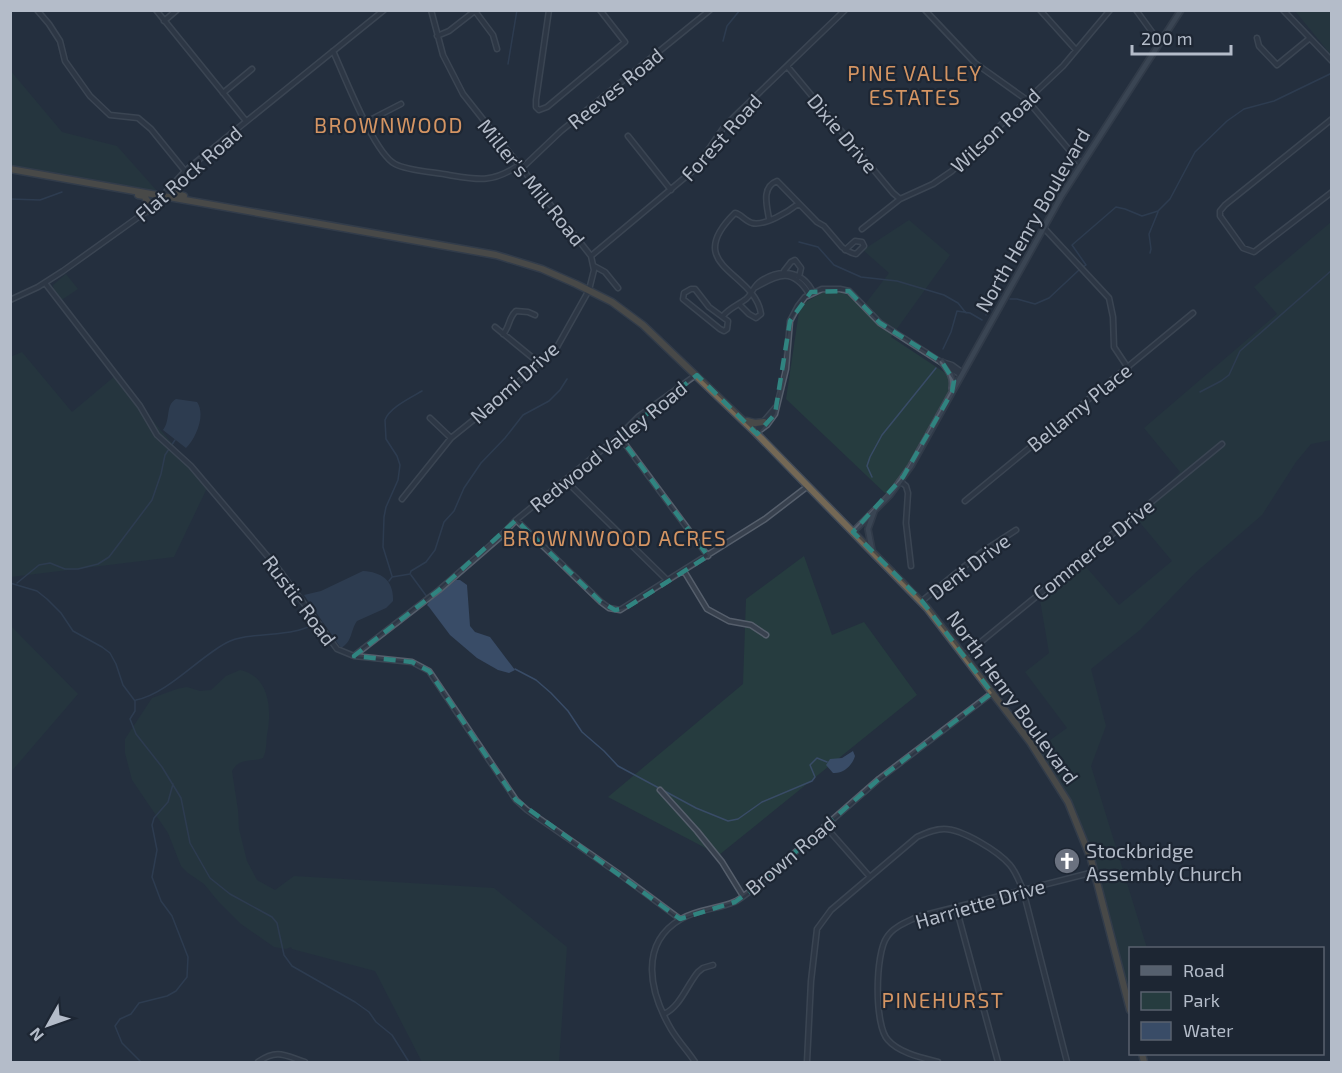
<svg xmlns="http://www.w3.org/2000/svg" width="1342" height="1073" viewBox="0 0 1342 1073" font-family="'Exo 2',sans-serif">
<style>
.green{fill:#263c3f}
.water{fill:#394c67}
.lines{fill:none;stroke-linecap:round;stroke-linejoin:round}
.stream{stroke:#394c67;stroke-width:1.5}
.minor-casing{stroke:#565f6c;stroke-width:7}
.major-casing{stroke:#414a57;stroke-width:8}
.highway-casing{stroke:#434c59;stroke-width:9}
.minor{stroke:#38414e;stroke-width:4}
.major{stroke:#56606e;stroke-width:4.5}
.highway{stroke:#746855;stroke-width:6}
.marked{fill:none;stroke:#308480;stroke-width:4.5;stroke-dasharray:12 8;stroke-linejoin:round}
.labels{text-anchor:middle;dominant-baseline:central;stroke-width:4.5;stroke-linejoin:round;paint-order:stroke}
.street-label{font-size:20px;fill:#b4bcc9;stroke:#1d2633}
.poi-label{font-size:20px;fill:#b4bcc9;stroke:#1d2633;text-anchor:start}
.neighbourhood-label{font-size:21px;letter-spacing:1.5px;fill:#d59563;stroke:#1d2633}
</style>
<rect width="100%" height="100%" fill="#242f3e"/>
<path class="green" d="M1295,11H1331V55Z
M10,70L62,132L117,146L157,191L11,167Z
M909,220L950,255L891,337L959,382L918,454L888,496L786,399L800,305L831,288L866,303L889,273L863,250Z
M1331,222V440L1311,444L1296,462L1262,515L1195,573L1140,630L1091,669L1106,726L1091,766L1147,948H1130V1002L1095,865L1070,805L1035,751L1067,728L1025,672L1049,653L1039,594L1081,561L1119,605L1172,561L1132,513L1162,490L1180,472L1144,428L1277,314L1254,287Z
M66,274L78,289L60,301L54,293L53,285Z
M22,352L72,412L115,376L208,486L174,557L11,577L10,357Z
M804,556L832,635L864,622L917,695L719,855L608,797L743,684L746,599Z
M11,626L78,694L11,772Z
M240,670C270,676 272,711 267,735C266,743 267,750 263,758C250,763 240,757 232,771L238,810L239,829L247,861L257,880L275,890L294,876L494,888L567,947L559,1062H422L375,971L292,949L291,947L286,949L274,947L241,924L218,901L204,884L188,873L181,866L168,833L132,780L125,753V739L152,698L177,689L187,687L200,691L211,690L226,676Z"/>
<path class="water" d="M176,399L197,402C206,415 196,438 186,448L163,430C171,420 165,405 176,399Z
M363,571C382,572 394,581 393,601L386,608L357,621C350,631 353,641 341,648L304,595L321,591Z
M456,580H460L467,585L470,626L475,632L490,637L515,670L509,673L498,670L477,658L450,635L429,607L427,605L430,601Z
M853,751L855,756C852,766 843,774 833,773L826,765L830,759L842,758Z"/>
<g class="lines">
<path class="stream" d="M723,41L727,26L740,10
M508,64L517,10
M10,199L40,200L62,192
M799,242L818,247L834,265L861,277L897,281L944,295L958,303L966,313
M1150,253L1151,249L1149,234L1158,212
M1083,267L1086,265L1072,245L1116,207L1125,209L1142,216L1158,211L1170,199L1195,152L1227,121L1244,109L1274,101L1332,73
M1010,299H1017L1035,304L1049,298L1079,270
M986,315L995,297H1000
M943,349L951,332L957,311L970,313L982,320
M1200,392L1221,381L1229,375L1240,351L1332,270
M872,477L867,466L870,457L882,435L936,368
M411,575L430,601
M392,576L383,547L384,517L386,507L398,480L400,465L397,456L386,439L385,420C389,408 410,398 422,391
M389,581L392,577L410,574L411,571L426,562L435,550L444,522L454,511L464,488L481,463L505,438L523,415L549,401L560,390L567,379
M10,583L37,591L47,599L61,613L73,631L102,647L110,653L116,664L123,685L135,701V711L130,719L136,734L162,767L181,798L190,843L210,878L230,894L272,917L277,923L284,955L292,966L355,1002L369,1012L376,1022L392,1035L409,1062
M17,583L39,565L50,563L65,569H78L98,564L109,557L152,500L161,474L165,455L175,440
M515,669L536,680L551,693L568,711L582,732L604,751L618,766L696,808L728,821L738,819L762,802L812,781L815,777L810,765L817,758L827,762
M136,700C167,694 198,658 226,643C245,633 274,636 295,631C304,629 313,625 322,622
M141,1062L122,1043L115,1026L120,1019L131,1014L139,1003L167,996L176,991L187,977L188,957L172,916L161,901L152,877L157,850L152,825L154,818L168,802L173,784"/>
<g class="minor-casing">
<path id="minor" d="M37,10L49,24L60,41L65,61L90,96L110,115L138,118L151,129L185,171
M156,10L246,121
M549,10L536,100V107L539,110L547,107L625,42L600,10
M925,10L975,63L1027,100L1081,164
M1040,10L1076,50
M1136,10L1160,43
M1283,10L1332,61
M475,11L493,35L497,49
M164,21L177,10
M437,36L449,31L476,10
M1257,38L1259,46L1277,65L1310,38
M333,51C344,75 374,153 395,164C408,171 434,172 449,175C479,180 493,183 519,165
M787,66L893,193L900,199
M223,93L252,69
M1332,119L1225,205L1220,211V216L1243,248L1254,252L1332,192
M366,122L401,104
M628,136L671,190
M522,168L561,131L710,10
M769,219C767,206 761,187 777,181L817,222L824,226L842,247C847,251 850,253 856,254L864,246L862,242L855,241L845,250
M1044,228L1109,298L1113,317L1114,347L1128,368
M862,229L900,199L933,184L952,171L1063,66L1110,10
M591,256L695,169L724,127L736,115L845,10
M594,266L605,272L618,288
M784,271L791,262L795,260L801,268L799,277
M45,283L140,406L157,435L191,466L280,571L337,649L354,656L412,662L429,671L516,800L527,810L622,876L680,919
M756,287C779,274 793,268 809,294
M691,289H695L709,307L728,321L727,329L724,331L720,329L683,299L684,293Z
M10,300L38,287L63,271L151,208L185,171L384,10
M739,304L749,314L756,318L761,314C755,271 680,267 735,213C741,214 745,221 752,223C765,226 788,212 798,204
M723,316C728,309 738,305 746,299C752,294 754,285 761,281C780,268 802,270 813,292
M495,327L539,363
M503,334C510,327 508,318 516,311L528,312L535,315
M942,362L952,365L963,373
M430,418L451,438
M756,433L767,425L775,414L786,369L790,321L798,306L805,297L822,289H840L849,291L880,323L961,375
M756,433L758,428L775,408
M619,436L708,556
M565,480L667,580
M900,481L906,486L908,493L906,523L911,566
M402,499L451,438L502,397L557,347L589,290L594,270L591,256L463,94L443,55L431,10
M965,501L1193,313
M516,520L601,602L609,608L620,610L765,519L808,486
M684,571L707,609L729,621L751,625L766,635
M922,601L982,552L1016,530
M355,655L439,590L499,538L516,520L619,436L639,416L696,375
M965,655L1222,444
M660,790L697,831L722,862L743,896
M825,826L870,877
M956,907L998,1062
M664,1014C680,1007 687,985 698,972L703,968L713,965
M258,1062C277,1049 284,1055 305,1062
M695,1062C688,1051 678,1041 671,1029C650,993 638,944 681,919C698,909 718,909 734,902C741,899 747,893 753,889L879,779L992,693
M807,1062L811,981L817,929L831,910L917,837C926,833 934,829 944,829C962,829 998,851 1010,865C1016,872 1019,881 1023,890L1067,1062
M938,1062C923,1058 899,1053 888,1040C874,1026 875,953 887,937C893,927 907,922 917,917L1094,872"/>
</g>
<g class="major-casing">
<path id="major" d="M942,362C949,371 954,377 952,388
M853,532L890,495L911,466L1062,195L1181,10
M872,550L868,529L874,512"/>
</g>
<g class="highway-casing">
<path id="highway" d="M10,169L496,255L542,269L576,284L612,302L643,325L756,433L927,608L1030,742L1068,802L1091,859L1130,1010
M172,184L176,194L184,196
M138,195L144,196L148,202L147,211
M747,421L755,423L764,422
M1142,1054L1144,1062"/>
</g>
<use href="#minor" class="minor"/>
<use href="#major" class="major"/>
<use href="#highway" class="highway"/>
</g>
<path d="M0 0H1342V1073H0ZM849,291L880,323L942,362L954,381L952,392L903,477L853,532L922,601L992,693L879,779L753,889L735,902L680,919L516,800L429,671L412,662L354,656L439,590L516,520L601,602L615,610L626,608L708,556L619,436L697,375L757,434L775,414L790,321L811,292Z" fill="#242f3e" fill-opacity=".55" fill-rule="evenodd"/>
<path class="marked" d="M849,291L880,323L942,362L954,381L952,392L903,477L853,532L922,601L992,693L879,779L753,889L735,902L680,919L516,800L429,671L412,662L354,656L439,590L516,520L601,602L615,610L626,608L708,556L619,436L697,375L757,434L775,414L790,321L811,292Z"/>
<defs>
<g id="church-disc" transform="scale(1.35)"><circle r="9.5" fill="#6b7280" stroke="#1d2633"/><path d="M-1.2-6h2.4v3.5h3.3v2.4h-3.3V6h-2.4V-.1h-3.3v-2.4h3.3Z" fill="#fff"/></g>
</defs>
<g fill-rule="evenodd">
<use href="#church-disc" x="1067" y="861"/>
</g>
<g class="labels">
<g class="street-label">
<text transform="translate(615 88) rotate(-39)">Reeves Road</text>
<text transform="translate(995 130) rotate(-43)">Wilson Road</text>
<text transform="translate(843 133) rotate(50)">Dixie Drive</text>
<text transform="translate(721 137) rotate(-48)">Forest Road</text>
<text transform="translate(188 173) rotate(-41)">Flat Rock Road</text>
<text transform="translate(532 182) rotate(51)">Miller's Mill Road</text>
<text transform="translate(1032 220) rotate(-60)">North Henry Boulevard</text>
<text transform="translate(514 382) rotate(-42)">Naomi Drive</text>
<text transform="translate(1079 407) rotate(-39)">Bellamy Place</text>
<text transform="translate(608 446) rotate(-39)">Redwood Valley Road</text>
<text transform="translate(1093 549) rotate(-39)">Commerce Drive</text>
<text transform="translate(969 566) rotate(-37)">Dent Drive</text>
<text transform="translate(300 600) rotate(53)">Rustic Road</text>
<text transform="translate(1013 697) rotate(54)">North Henry Boulevard</text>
<text transform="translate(790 855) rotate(-40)">Brown Road</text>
<text transform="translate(980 903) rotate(-16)">Harriette Drive</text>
</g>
<g class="poi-label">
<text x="1086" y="850">Stockbridge<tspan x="1086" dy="23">Assembly Church</tspan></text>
</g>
<g class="neighbourhood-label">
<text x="915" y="72">PINE VALLEY<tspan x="915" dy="24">ESTATES</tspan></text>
<text x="389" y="124">BROWNWOOD</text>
<text x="615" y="537">BROWNWOOD ACRES</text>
<text x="943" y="999">PINEHURST</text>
</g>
</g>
<rect width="1342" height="1073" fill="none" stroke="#b4bcc9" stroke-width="24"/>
<rect x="1129" y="947" width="195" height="108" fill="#1d2633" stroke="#59626f" stroke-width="1.5"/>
<rect x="1141" y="966" width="30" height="9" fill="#56606e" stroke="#59626f" stroke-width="1.5"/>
<text x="1183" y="977" font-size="18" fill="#b4bcc9">Road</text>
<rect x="1141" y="992" width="30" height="18" fill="#263c3f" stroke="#59626f" stroke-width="1.5"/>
<text x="1183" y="1007" font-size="18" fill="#b4bcc9">Park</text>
<rect x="1141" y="1022" width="30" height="18" fill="#394c67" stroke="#59626f" stroke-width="1.5"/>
<text x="1183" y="1037" font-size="18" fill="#b4bcc9">Water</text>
<g transform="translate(48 1025) rotate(230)" stroke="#1d2633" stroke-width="4.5" paint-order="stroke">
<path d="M0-4.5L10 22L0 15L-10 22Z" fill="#b4bcc9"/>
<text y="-9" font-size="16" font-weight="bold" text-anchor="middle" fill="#b4bcc9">N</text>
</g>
<path d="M1132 45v9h99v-9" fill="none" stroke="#b4bcc9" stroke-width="3"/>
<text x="1141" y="45" font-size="18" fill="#b4bcc9" stroke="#1d2633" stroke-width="4.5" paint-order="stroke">200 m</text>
</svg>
